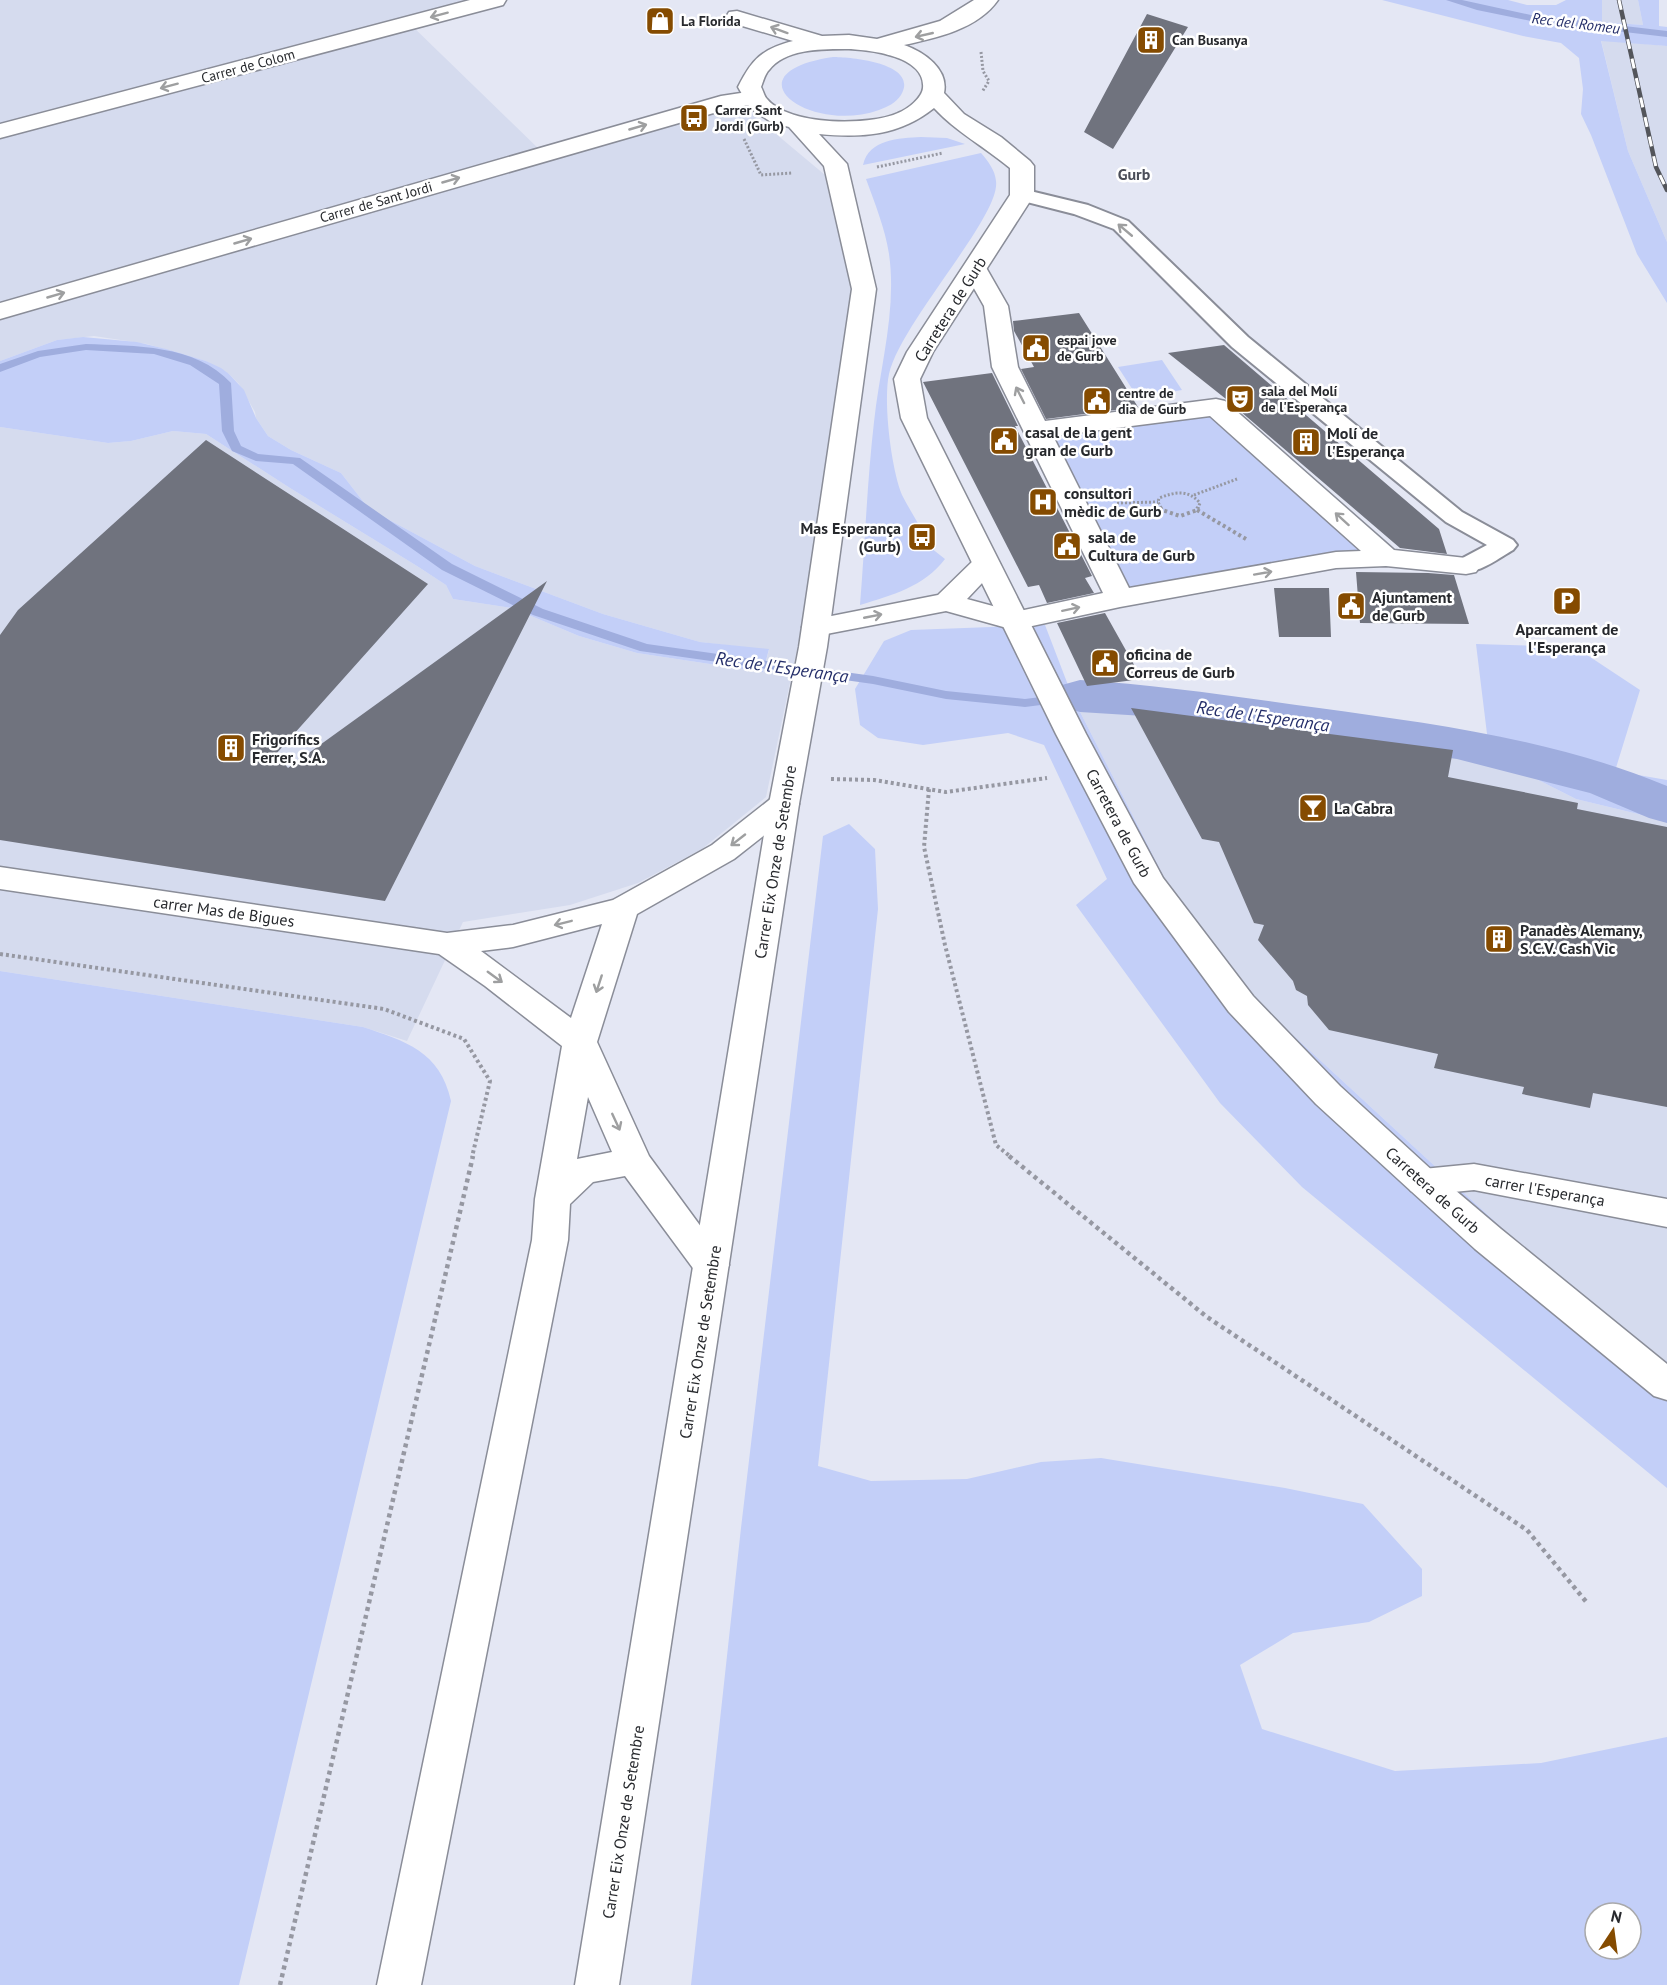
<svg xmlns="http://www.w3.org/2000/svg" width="1667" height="1985" viewBox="0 0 1667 1985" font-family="'PT Sans',sans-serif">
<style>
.built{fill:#d5dbee}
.green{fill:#c3cff8;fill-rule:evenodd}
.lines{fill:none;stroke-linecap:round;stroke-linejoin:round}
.stream{fill:#9fadde;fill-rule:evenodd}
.canal{fill:#9fadde;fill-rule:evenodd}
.building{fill:#70737e}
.service-casing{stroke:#8a8d98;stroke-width:4}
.minor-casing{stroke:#8a8d98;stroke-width:3}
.tertiary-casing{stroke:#8a8d98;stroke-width:3}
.path-far2{stroke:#9698a2;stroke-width:3;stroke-dasharray:2 2;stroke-linecap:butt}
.path-far1{stroke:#9698a2;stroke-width:4;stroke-dasharray:3 3;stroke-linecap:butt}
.path{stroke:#9698a2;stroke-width:4.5;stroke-dasharray:4 4;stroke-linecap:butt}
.service{fill:#fff;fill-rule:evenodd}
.minor{fill:#fff;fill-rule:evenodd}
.tertiary{fill:#fff;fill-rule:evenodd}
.rail-casing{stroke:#53555b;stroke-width:4.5}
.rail{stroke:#fff;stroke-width:3;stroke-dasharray:10;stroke-linecap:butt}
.oneway{stroke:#9e9fa0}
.labels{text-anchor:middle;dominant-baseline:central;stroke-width:5;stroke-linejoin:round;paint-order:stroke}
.far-poi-label{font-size:14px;font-weight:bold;fill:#27292d;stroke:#fff;text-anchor:start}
.far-street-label{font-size:14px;fill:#27292d;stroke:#fff}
.far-water-label{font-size:15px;font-style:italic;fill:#252f6a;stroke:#fff}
.far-quarter-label{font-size:16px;font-weight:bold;fill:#4b4e58;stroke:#fff}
.street-label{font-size:16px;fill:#27292d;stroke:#fff}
.poi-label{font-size:16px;font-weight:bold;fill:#27292d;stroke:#fff;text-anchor:start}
.water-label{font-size:18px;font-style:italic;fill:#252f6a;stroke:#fff}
</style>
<rect width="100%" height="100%" fill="#e4e7f4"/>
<path class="built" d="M0,0H492L407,21L543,153L732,97L837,185L858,294L821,535L766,797L702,849L638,883L570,905L463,922L407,1041L363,1027L0,971V427L108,443L131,441L173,431L206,434L290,488L417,566L446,585L453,599L512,608L579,636L637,653L763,672L769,650L700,642L603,614L475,566L369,509L341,473L291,450L268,436L256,418L255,412L239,384L229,374L206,361L147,344L94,336L57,340L0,361Z
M1602,0H1638L1643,25L1601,22Z
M1601,40L1667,46V242L1628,151Z
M1073,698L1215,712L1456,750L1499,760L1576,799L1667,821V1373L1596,1315L1256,1001L1167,883Z"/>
<path class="green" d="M1382,0H1508L1527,5H1556L1566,0H1602V22L1643,25L1638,0H1659V26L1667,27V46L1601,41L1628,151L1667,242V303L1637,254L1591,135L1581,114L1583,89L1579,58L1561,43L1523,36Z
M833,57C850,57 920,63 901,95C896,103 887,107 879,110C809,135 726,73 833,57Z
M921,137L947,138L965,144L863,165C869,139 899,138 921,137Z
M981,153C988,161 995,170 996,181C1001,216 901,322 889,374C883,401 891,468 902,495C908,507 916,519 922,531L910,536L918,550L931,548L945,559C924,587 892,595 860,605C865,544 867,483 874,422C880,366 897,310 889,254C885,228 875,204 866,179Z
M83,337L137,342L166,349L206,361L221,368L229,374L244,390L256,418L268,436L291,450L341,473L369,509L475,566L603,614L700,642L769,649L763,672L637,653L579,636L512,608L453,599L446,585L417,566L290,488L206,434L173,431L131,441L108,443L0,427V361L57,340Z
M1162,360L1182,390L1138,398L1118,367Z
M1216,407L1386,558L1120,598L1038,430Z
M1045,625L1073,698L1167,883L1256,1001L1596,1315L1667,1373V1488L1302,1187L1220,1103L1076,905L1107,879L1044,745L1008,733L923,745L878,738L860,725L855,689L884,641L911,630Z
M1476,644L1575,647L1640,690L1615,771L1667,780V821L1576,799L1499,760L1456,750L1215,712L1106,701L1107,687C1235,700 1365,707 1488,742Z
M849,824L875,849L878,909L818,1466L871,1481L967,1479L1041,1462L1101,1458L1285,1488L1363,1504L1422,1569V1596L1369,1622L1293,1633L1240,1665L1262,1729L1395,1771L1541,1763L1667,1737V1985H691L741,1528L823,836ZM1595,1913H1631V1949H1595Z
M0,971L363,1027C405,1041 440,1051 451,1101L239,1985H0Z"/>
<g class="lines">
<path class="stream" d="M1446,0H1462L1531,15L1667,31V37L1531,21L1477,10Z
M86,344C134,346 195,344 231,383L234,431L241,446L258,454L300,458L452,564L543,609L647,644L873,676L946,691L1025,699L1080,692L1087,696L1080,700L1025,707L946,699L873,684L640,651L533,615L442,570L293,464L256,461L232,451L222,431L219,384L190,365L154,354L86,350L40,357L0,372V364L38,351Z"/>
<path class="canal" d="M1080,680C1160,685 1239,697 1319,708C1436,724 1557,740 1667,786V823L1649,818L1590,793L1457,759L1144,716L1080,712L1062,707L1055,696L1062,685Z"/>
</g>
<path class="building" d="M1147,14L1188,27L1113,149L1084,132Z
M1079,313L1138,407L1046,419L1021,369L1034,367L1014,331L1013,321Z
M1224,345L1439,529L1447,554L1400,548L1226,399L1168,353Z
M992,373L1018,426H1015L1092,576L1085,578L1094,593L1047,603L1039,585L1028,587L923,382Z
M206,440L428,584L276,754L288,768L547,581L385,901L0,840V635L18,610Z
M1356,572L1428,573L1454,575L1469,624L1360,623Z
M1274,588H1329L1331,637H1279Z
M1105,613L1142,679L1087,686L1057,623Z
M1131,708L1453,750L1448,777L1578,803L1577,809L1667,827V1107L1593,1093L1590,1108L1522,1094L1524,1087L1434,1068L1438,1054L1329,1030L1308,1005L1307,996L1296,990L1293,981L1258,940L1264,925L1254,923L1219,842L1202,839Z"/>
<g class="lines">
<g class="service-casing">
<path id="service" d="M1022,189L1088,205L1128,221L1248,337L1462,512L1513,540L1517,545L1513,550C1497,559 1477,576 1457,571L1454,566L1457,561L1487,545L1446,522L1232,347L1114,229L1074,214L1015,199L1012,195L1015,191Z"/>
</g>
<g class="minor-casing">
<path id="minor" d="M470,0H506L503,5L0,138V124Z
M754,91L762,93L765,98L762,103L731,108L0,319V303L721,96Z
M975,262L984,264L1008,306L1018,367L1045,421L1216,399L1225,401L1394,550L1466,558L1476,560L1480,566L1476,572L1466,574L1386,566L1336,568L1120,607L1014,630L946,611L816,636L806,633L802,627L806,621L938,595L976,558L986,556L996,558L1000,564L967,599L1015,612L1103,593L992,367L984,306L963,269L966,264ZM1210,416L1361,551L1336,552L1129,588L1053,436Z
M784,794L795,797L799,804L795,811L734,859L637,914L597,1042L649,1156L729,1265L724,1275L711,1279L698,1275L625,1176L593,1182L570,1204L568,1240L421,1985H377L532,1240L535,1199L562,1046L485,986L439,954L0,889V867L447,933L513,925L613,900L712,845L773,797ZM602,924L571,1018L481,951L513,947ZM588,1097L612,1152L577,1159Z
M1474,1164L1667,1199V1227L1474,1190L1423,1195L1411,1191L1405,1182L1411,1173L1423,1169Z"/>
</g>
<g class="tertiary-casing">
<path id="tertiary" d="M974,0H998C978,29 936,38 904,45C924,52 949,69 944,93L964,114L1001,137L1030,161L1034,166V195L933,352L920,379L927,418L1086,734L1163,878L1253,996L1340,1086L1435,1173L1501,1229L1667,1364V1400L1654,1396L1475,1249L1411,1191L1316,1104L1229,1012L1134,883L1056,734L901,418L894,379L907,352L1010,195V168C985,147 956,132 934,108C899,136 862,138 819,134L847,164L876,289L827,647L799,804L619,1985H575L769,804L799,647L852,289L824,166L789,127L771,122L750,108L738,87C752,59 762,49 793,41L729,22L726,17L729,12L737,11L822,36L849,35L877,39L940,21ZM849,49C870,50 926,56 923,88C922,98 908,109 898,113C869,126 789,126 767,99C764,96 763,90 761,87C763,82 765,74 769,70C786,48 824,49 849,49Z"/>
</g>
<path class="path-far2" d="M981,52L983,71L989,81L982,92
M744,139L761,175L792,173
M877,167L943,153
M1194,495L1237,479
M1117,503L1158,502
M1161,508L1158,502L1159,498C1175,492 1188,489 1200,503L1198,508"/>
<path class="path-far1" d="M1160,507L1162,510L1180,516L1197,510L1198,507
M1197,510L1246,539
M831,779L874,780L946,792L1047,778
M929,789L924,847L945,945L996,1145L1011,1157
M0,954L384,1009L464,1039L490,1081L472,1157"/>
<path class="path" d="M1009,1156L1207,1317L1527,1530L1588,1604
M280,1985L473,1156"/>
<use href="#service" class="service"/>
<use href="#minor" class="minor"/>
<use href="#tertiary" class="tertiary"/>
<g class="rail-casing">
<path id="rail" d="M1619,0L1656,167L1667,190"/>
</g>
<use href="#rail" class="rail"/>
</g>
<defs><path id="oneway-shaft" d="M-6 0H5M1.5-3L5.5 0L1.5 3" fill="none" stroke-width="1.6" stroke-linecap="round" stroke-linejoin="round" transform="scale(1.5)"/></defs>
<g class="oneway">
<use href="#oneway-shaft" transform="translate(439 15) rotate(165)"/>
<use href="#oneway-shaft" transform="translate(779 30) rotate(-160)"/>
<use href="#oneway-shaft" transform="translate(924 35) rotate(167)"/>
<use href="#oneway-shaft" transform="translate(169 86) rotate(165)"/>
<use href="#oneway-shaft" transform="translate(638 127) rotate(-16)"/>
<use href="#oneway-shaft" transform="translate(451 180) rotate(-16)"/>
<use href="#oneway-shaft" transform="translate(1125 230) rotate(-140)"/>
<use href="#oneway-shaft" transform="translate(243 241) rotate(-16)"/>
<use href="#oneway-shaft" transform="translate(56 295) rotate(-16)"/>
<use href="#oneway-shaft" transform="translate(1020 395) rotate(-117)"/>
<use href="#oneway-shaft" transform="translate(1342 519) rotate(-138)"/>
<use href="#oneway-shaft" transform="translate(1263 573) rotate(-10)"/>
<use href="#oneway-shaft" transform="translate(1071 609) rotate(-12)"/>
<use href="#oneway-shaft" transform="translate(873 616) rotate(-11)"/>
<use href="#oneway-shaft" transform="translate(738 840) rotate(142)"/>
<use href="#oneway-shaft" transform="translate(563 923) rotate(166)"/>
<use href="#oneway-shaft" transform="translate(495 977) rotate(36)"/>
<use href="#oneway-shaft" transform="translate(599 984) rotate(108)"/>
<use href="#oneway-shaft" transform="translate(616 1122) rotate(65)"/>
</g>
<defs>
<g id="shop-square" transform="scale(1.5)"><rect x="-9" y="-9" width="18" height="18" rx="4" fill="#854b00" stroke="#fff"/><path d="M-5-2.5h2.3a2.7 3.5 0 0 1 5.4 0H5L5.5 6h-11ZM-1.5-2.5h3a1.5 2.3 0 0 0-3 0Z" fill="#fff"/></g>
<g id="building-square" transform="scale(1.5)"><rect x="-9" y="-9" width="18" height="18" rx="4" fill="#854b00" stroke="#fff"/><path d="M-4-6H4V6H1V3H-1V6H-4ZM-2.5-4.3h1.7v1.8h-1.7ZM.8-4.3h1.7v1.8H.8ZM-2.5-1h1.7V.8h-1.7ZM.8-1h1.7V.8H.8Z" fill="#fff"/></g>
<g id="bus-square" transform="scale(1.5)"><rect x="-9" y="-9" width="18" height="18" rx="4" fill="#854b00" stroke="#fff"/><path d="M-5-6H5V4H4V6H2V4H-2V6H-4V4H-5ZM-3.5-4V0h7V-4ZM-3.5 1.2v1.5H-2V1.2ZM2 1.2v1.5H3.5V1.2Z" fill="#fff"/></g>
<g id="civic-square" transform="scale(1.5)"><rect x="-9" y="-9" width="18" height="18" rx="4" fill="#854b00" stroke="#fff"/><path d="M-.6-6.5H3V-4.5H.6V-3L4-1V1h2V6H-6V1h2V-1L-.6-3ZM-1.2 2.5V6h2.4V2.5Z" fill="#fff"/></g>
<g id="theatre-square" transform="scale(1.5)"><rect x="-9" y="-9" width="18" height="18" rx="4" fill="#854b00" stroke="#fff"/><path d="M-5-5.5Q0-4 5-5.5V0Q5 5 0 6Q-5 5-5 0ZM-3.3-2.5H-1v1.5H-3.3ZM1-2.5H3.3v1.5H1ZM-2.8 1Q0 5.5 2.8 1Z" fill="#fff"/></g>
<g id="hospital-square" transform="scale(1.5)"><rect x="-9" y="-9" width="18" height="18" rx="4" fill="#854b00" stroke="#fff"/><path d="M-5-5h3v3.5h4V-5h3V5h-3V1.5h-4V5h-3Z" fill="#fff"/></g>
<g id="parking-square" transform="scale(1.5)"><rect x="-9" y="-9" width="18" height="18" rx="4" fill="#854b00" stroke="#fff"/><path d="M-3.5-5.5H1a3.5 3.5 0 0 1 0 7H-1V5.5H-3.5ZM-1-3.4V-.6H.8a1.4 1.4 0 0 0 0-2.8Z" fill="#fff"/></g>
<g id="bar-square" transform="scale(1.5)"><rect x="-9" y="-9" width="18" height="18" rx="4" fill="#854b00" stroke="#fff"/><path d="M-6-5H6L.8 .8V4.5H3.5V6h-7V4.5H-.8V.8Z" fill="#fff"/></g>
</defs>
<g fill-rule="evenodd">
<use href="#shop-square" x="660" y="21"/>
<use href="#building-square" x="1151" y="40"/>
<use href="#bus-square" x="694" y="118"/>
<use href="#civic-square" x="1036" y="348"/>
<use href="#theatre-square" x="1240" y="399"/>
<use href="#civic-square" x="1097" y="401"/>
<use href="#civic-square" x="1004" y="441"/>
<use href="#building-square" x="1306" y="442"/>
<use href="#hospital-square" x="1043" y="502"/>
<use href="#bus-square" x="922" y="537"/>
<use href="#civic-square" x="1067" y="546"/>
<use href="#parking-square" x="1567" y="601"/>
<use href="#civic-square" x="1351" y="606"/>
<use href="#civic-square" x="1105" y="663"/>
<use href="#building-square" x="231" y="748"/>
<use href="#bar-square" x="1313" y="808"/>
<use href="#building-square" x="1499" y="939"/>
</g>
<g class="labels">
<g class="far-poi-label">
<text x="681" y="21">La Florida</text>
<text x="1172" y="40">Can Busanya</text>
<text x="715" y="110">Carrer Sant<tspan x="715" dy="16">Jordi (Gurb)</tspan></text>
<text x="1057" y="340">espai jove<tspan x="1057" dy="16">de Gurb</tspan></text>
<text x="1261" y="391">sala del Molí<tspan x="1261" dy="16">de l'Esperança</tspan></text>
<text x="1118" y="393">centre de<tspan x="1118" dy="16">dia de Gurb</tspan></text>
</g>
<g class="far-street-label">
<text transform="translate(248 66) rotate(-15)">Carrer de Colom</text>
<text transform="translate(376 202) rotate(-16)">Carrer de Sant Jordi</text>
</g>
<g class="far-water-label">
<text transform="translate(1576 23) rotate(7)">Rec del Romeu</text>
</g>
<g class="far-quarter-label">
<text x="1134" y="174">Gurb</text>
</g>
<g class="street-label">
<text transform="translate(950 309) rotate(-58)">Carretera de Gurb</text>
<text transform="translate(1119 823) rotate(62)">Carretera de Gurb</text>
<text transform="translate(775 862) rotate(-81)">Carrer Eix Onze de Setembre</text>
<text transform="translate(224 911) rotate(8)">carrer Mas de Bigues</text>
<text transform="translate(1433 1190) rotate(42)">Carretera de Gurb</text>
<text transform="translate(1545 1190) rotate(10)">carrer l'Esperança</text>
<text transform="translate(700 1342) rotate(-81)">Carrer Eix Onze de Setembre</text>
<text transform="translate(623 1822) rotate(-81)">Carrer Eix Onze de Setembre</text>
</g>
<g class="poi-label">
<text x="1025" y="432">casal de la gent<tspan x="1025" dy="18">gran de Gurb</tspan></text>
<text x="1327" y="433">Molí de<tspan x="1327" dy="18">l'Esperança</tspan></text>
<text x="1064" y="493">consultori<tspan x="1064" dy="18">mèdic de Gurb</tspan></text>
<text x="901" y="528" text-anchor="end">Mas Esperança<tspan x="901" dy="18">(Gurb)</tspan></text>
<text x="1088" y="537">sala de<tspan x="1088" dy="18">Cultura de Gurb</tspan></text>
<text x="1372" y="597">Ajuntament<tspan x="1372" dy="18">de Gurb</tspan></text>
<text x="1567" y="629" text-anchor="middle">Aparcament de<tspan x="1567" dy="18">l'Esperança</tspan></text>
<text x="1126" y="654">oficina de<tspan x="1126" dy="18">Correus de Gurb</tspan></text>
<text x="252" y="739">Frigorífics<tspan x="252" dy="18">Ferrer, S.A.</tspan></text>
<text x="1334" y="808">La Cabra</text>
<text x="1520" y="930">Panadès Alemany,<tspan x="1520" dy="18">S.C.V. Cash Vic</tspan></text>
</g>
<g class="water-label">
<text transform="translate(782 667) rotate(8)">Rec de l'Esperança</text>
<text transform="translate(1263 716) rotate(8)">Rec de l'Esperança</text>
</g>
</g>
<g transform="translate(1613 1931) rotate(13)"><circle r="28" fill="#ffffff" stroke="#a9a9ab" stroke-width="1.5"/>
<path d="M0-4.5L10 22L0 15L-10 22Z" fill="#854b00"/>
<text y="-9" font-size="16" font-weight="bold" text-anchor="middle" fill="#27292d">N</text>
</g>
</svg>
